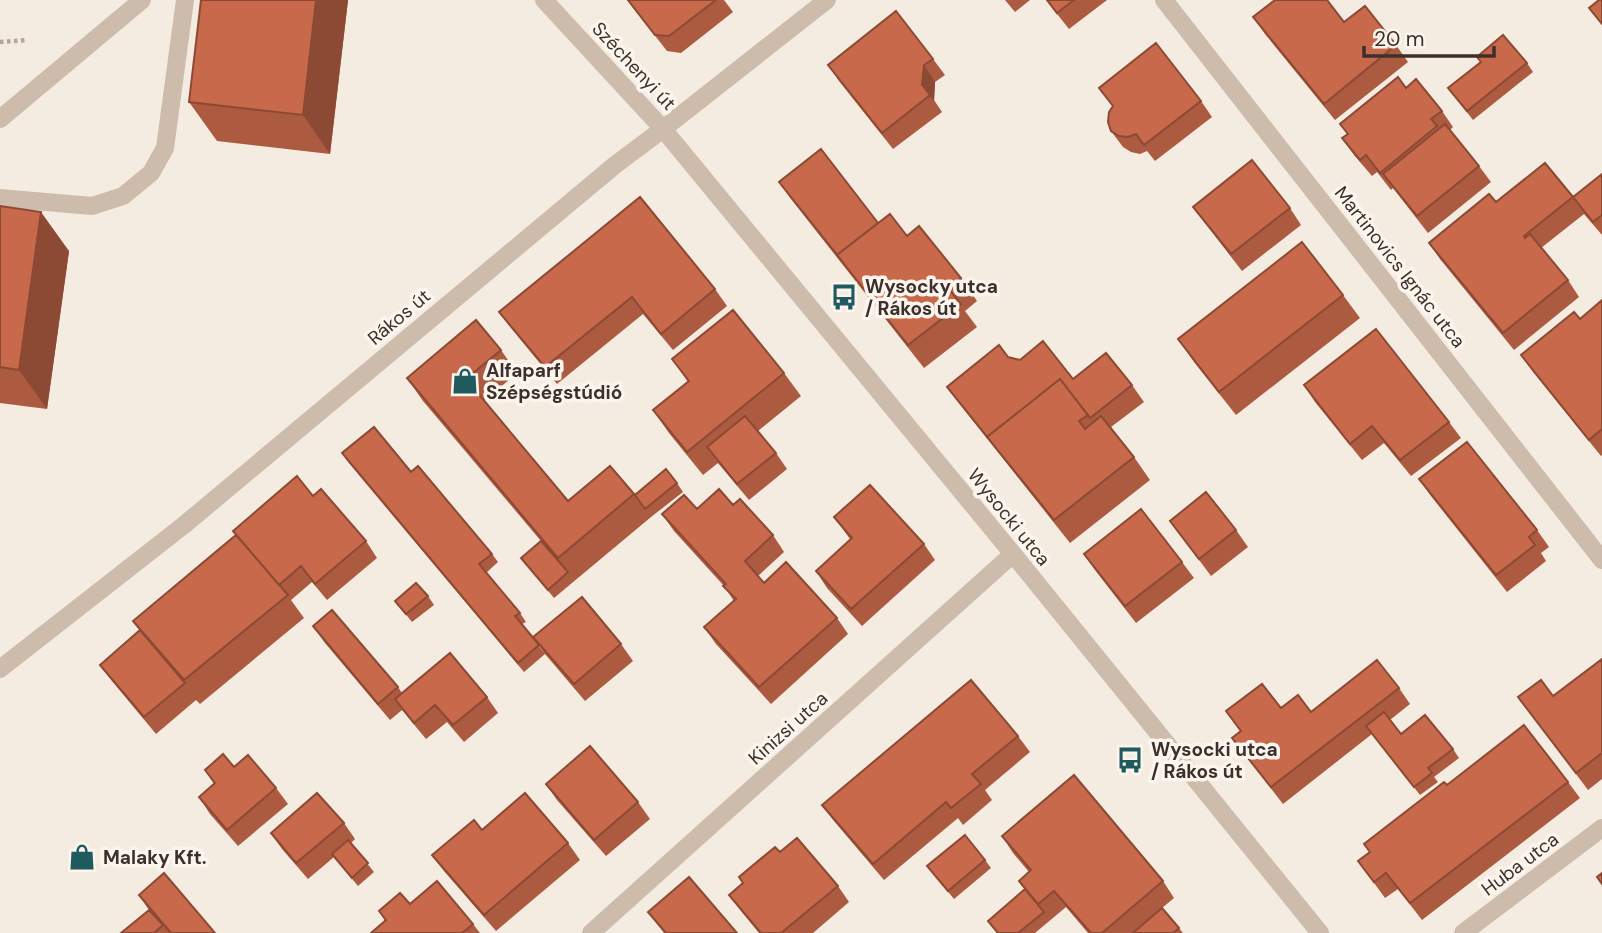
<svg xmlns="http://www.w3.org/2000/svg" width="1602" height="933" viewBox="0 0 1602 933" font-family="'DM Sans',sans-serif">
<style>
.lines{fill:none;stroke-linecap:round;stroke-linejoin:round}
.path{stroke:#b9a596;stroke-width:4.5;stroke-dasharray:3.5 3.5;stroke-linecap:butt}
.service{stroke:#cdbbac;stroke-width:18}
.minor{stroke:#cdbbac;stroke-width:18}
.tertiary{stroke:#cdbbac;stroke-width:18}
.wall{fill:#ac5a40}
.shaded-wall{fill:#8c4a34}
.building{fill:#c8694b;stroke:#8c4a34;stroke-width:2}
.labels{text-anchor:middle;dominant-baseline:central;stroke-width:7;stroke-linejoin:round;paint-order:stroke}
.street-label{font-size:19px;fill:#3b302b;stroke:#fbf5ee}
.poi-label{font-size:19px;font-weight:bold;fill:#3b302b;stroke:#fbf5ee;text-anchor:start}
</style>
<rect width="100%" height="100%" fill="#f4ebe1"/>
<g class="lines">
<path class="path" d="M0,42L27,40"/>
<path class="service" d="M0,198L92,206L123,196L151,173L165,148L185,0"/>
<path class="minor" d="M827,0L663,129L1013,554L1320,933
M1164,0L1602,560
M0,119L142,0
M591,933L1013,554
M1463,933L1602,828"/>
<path class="tertiary" d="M0,669L184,525L615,165L663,129L544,0"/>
</g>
<path class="wall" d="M201,0H348L330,154L217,141L189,102Z
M627,0H724L733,12L681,53L667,51Z
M1005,0H1030L1015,12Z
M1046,0H1107L1069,29Z
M1253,17L1344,22L1396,45L1408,62L1335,120L1265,34Z
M933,59L945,75L935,82L934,100L942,112L893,149L839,81L828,65Z
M1480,62L1527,63L1533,72L1473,120L1448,88Z
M1099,88L1201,101L1212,117L1155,161L1147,151L1140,154L1131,152L1123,147L1111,131L1113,107Z
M1406,88L1442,111L1453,127L1450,130L1479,166L1491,182L1428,233L1393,188L1391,190L1377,172L1372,176L1354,155L1342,138L1347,134L1340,124Z
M1602,174V235L1584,214L1541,248L1568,280L1579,297L1514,350L1440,259L1429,243L1496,202L1573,197Z
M779,182L907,236L961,278L977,301L965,311L977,327L924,368L791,199Z
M0,206L69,251L47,409L0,403Z
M1193,207L1290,208L1301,225L1242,271L1205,223Z
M715,289L727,306L673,350L643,314L557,384L511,328L499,312Z
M1343,295L1360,318L1236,415L1194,362L1178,339Z
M1602,300V455L1601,456L1533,372L1521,355L1580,319Z
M501,350L517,373L484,401L568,501L635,495L677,483L683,492L651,517L554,598L521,558L541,541L423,401L407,378Z
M1008,357L1073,379L1132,385L1144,402L1111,427L1134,457L1150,480L1070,543L959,403L947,387Z
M672,359L784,373L801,396L758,431L776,453L787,469L749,500L718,463L703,475L669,433L653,410L688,382Z
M1304,385L1449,422L1461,438L1411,476L1384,443L1362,460L1315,402Z
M342,453L411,472L492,554L498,562L486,573L520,613L526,622L522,624L545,654L524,672L348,462Z
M1419,479L1537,530L1549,547L1541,553L1546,561L1507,592L1431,496Z
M313,496L366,541L377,558L327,600L312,582L291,600L304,618L200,704L196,700L156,734L112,681L100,665L140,631L133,621Z
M733,505L773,535L784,552L758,576L764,583L837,618L848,634L771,704L716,644L704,627L734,601L724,586L674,531L662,514Z
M834,517L924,544L935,560L862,626L827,588L816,571L850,539Z
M1170,521L1236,530L1248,547L1211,576Z
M1084,554L1182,562L1194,578L1136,623L1095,570Z
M428,596L434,605L412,622L395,601Z
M313,626L398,687L402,693L487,697L498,713L464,742L447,722L426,739L402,710L390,720L325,643Z
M533,637L621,644L633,661L585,701L545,654Z
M1602,659V779L1588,790L1518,697L1553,696Z
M1399,688L1410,704L1390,720L1401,734L1453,749L1459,758L1434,777L1438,782L1420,795L1372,734L1283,804L1232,738L1240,731L1226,711L1281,708L1311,712Z
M1018,736L1030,752L985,790L992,800L963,825L958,818L884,880L834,821L822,805Z
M234,767L276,788L288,804L238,846L210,814L199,797L214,784L205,770Z
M1568,782L1580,798L1422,920L1398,889L1385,898L1358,861L1370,852L1364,844L1447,785Z
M546,784L638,802L650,819L606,856L557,800Z
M344,823L355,839L351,843L374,872L358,886L334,857L308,879L282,849L271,833Z
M1002,836L1163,881L1174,898L1150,918L1179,928L1183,933H1088L1066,907L1035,933H997L988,921L1025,889L1019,881L1029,872L1013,853Z
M568,843L580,860L496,931L444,871L432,855Z
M780,852L838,886L849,902L813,933H759L741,911L729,895L743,883L739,877Z
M985,860L991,868L954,899L927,866Z
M139,895L215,933H121L149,910Z
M379,911L473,924L480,933H371L385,921Z
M648,912L737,933H664Z"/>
<path class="shaded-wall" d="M316,0H348L330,154L303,115Z
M924,65L935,82L934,101L922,85Z
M41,212L69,251L47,409L19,370Z"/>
<path class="building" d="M201,0H316L303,115L189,102Z
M628,0H716L669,36L655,35Z
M1047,0H1074L1057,13Z
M1275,0H1327L1344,22L1365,6L1396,45L1324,104L1253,17Z
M1599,0H1602V24L1589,8Z
M896,11L933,59L924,65L922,85L930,95L882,133L828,65Z
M1503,35L1527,63L1467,111L1448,88L1481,62L1477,57Z
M1156,43L1201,101L1144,145L1136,134L1128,137L1119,136L1111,131L1108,122L1109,112L1113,106L1099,88Z
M1398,77L1406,88L1416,79L1442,111L1431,119L1437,126L1380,173L1366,155L1360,160L1342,138L1348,134L1340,124Z
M1445,124L1479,166L1417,216L1383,174Z
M821,149L878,223L837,255L842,261L779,182Z
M1252,160L1290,208L1231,254L1193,207Z
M1545,163L1573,197L1602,174V215L1593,222L1573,197L1524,236L1525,238L1530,234L1568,280L1503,333L1429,243L1489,194L1496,202Z
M640,197L715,289L661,334L632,297L545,367L499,312Z
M0,206L41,212L19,370L0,367Z
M890,214L907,236L919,226L961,278L948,288L961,304L908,345L837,255Z
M1302,242L1343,295L1219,392L1178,339Z
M1602,300V429L1589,440L1521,355L1574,312L1580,319Z
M733,310L784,373L687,452L653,410L689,381L672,359Z
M476,320L501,350L466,379L568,501L610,466L634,494L558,558L407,378Z
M1376,329L1449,422L1400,460L1372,426L1350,444L1304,385Z
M1043,341L1073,379L1106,353L1132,385L1090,418L1060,379L987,437L992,443L947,387L999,345L1008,357L1020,360Z
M1060,379L1088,415L1079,421L1085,429L1101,416L1134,457L1054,520L987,437Z
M745,416L776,453L737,484L707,447Z
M374,427L411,472L418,466L492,554L479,564L520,613L515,616L539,645L518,663L342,453Z
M1467,442L1537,530L1529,537L1535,545L1496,575L1419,479Z
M666,469L677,483L645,509L635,495Z
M297,476L313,496L321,489L366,541L315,584L301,566L279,585L233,531Z
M870,485L924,544L851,609L816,571L852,538L834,517Z
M719,489L733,505L740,499L773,535L745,561L764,583L786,562L837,618L759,687L704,627L736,599L723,586L726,584L662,514L684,495L697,509Z
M1206,492L1236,530L1199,559L1170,521Z
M1141,509L1182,562L1125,606L1084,554Z
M236,535L288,595L184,680L133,621Z
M541,541L568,572L548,590L521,558Z
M416,583L428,596L406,614L395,601Z
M582,597L621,644L574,684L533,637Z
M332,610L398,687L378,704L313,626Z
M140,630L185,683L144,717L100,665Z
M450,653L487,697L453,725L435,705L414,723L395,699Z
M1602,659V753L1576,773L1518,697L1541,680L1553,696Z
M1377,660L1399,688L1271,787L1232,738L1241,731L1226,711L1262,684L1281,708L1298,695L1311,712Z
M971,680L1018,736L972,774L981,784L951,808L946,802L873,864L822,805Z
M1384,712L1401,734L1425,715L1453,749L1428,768L1432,773L1414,787L1366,726Z
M1524,725L1568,782L1410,903L1386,873L1374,882L1358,861L1370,852L1364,844L1444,782L1447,785Z
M590,746L638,802L594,840L546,784Z
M223,754L234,767L248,755L276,788L227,830L199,797L215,783L205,770Z
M1074,775L1163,881L1102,933H1091L1054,891L1038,904L1019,881L1031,870L1002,836Z
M317,793L344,823L296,863L271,833Z
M525,793L568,843L484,915L432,855L474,820L482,830Z
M965,835L985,860L948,891L927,866Z
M797,838L838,886L781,933H761L729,895L743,883L739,877L775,847L780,852Z
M348,840L368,863L352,878L332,854Z
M164,873L215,933H171L139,895Z
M1602,873V884L1597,877Z
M689,877L737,933H666L648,912Z
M437,881L473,924L462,933H371L386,920L379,911L400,893L410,904Z
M1025,889L1044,912L1018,933H998L988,921Z
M1162,908L1179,928L1173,933H1133Z
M149,910L163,925L154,933H121Z"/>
<defs>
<g id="bus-bare" transform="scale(2.1)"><path d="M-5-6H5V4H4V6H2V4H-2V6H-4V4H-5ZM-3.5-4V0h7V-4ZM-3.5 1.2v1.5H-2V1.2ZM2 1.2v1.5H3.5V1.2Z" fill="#1f5a5e" stroke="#fbf5ee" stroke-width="2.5" paint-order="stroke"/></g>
<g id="shop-bare" transform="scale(2.1)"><path d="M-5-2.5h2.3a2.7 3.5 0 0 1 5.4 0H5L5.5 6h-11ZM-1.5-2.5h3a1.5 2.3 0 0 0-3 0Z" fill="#1f5a5e" stroke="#fbf5ee" stroke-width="2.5" paint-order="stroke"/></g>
</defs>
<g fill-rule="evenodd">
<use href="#bus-bare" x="844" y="297"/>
<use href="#shop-bare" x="465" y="381"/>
<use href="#bus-bare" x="1130" y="760"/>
<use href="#shop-bare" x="82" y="857"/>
</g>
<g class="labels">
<g class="street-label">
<text transform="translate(634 66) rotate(47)">Széchenyi út</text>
<text transform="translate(1400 267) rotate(52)">Martinovics Ignác utca</text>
<text transform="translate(399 317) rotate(-40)">Rákos út</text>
<text transform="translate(1009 517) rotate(51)">Wysocki utca</text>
<text transform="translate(788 728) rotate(-42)">Kinizsi utca</text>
<text transform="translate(1520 864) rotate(-37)">Huba utca</text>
</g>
<g class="poi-label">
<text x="865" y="286">Wysocky utca<tspan x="865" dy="22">/ Rákos út</tspan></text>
<text x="486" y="370">Alfaparf<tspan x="486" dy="22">Szépségstúdió</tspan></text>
<text x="1151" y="749">Wysocki utca<tspan x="1151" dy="22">/ Rákos út</tspan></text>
<text x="103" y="857">Malaky Kft.</text>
</g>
</g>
<path d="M1364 46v10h130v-10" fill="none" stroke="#3b302b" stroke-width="3.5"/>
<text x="1374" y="46" font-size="21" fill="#3b302b" stroke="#fbf5ee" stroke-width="5" paint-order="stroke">20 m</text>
</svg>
